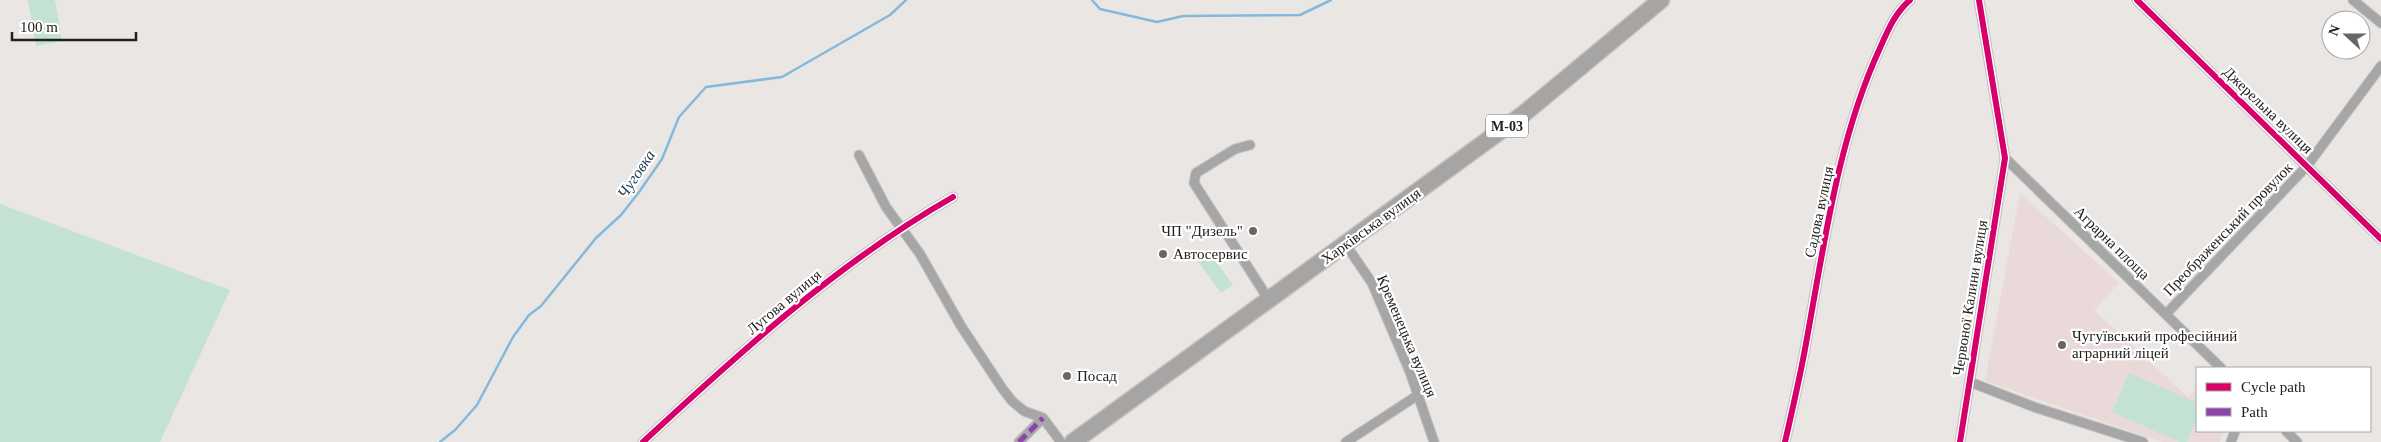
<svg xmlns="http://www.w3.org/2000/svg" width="2381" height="442" viewBox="0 0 2381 442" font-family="Georgia,serif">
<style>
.education{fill:#e9d9d8}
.green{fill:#c4e2d1}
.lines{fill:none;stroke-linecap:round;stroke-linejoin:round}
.stream{stroke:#84b8dc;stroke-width:2.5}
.street-casing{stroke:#c5c3c2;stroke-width:11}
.highway-casing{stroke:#c5c3c2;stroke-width:19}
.street{stroke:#a7a6a7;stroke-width:9}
.highway{stroke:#a6a5a3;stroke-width:16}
.quiet{stroke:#8e44ad;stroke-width:5;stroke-dasharray:10 5;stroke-linecap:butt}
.cycleway-casing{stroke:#fff;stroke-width:9}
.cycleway{stroke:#d6006c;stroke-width:6}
.poi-dot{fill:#696665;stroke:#fff;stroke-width:2}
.labels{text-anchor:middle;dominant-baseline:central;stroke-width:4.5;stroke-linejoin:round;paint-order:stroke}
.shield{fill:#fff;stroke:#656463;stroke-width:1}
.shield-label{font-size:14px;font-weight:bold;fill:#232120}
.street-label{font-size:15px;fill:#232120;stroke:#fff}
.poi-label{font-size:15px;fill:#232120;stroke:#fff;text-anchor:start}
.water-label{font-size:16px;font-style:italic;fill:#1c3d54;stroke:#fff}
</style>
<rect width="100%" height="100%" fill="#eae6e4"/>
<path class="education" d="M2020,193L2119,283L2094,310L2188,397L2197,388V431H2224L2220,442H2162L1985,381Z"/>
<path class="green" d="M28,0H55L62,41L36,46Z
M0,204L230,290L160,442H0Z
M1209,252L1233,285L1221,293L1197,260Z
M2129,373L2197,403V418L2187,442H2180L2112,412Z"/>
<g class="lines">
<path class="stream" d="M1092,0L1100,9L1157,22L1183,16L1300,15L1331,0
M440,442L455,430L477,405L513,337L529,315L541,306L596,238L621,215L639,192L662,159L679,117L706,87L782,77L890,15L906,0"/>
<g class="street-casing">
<path id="street" d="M2137,0L2381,239
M2353,0L2381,23
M1250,145L1235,149L1196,173L1194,183L1269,300
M859,155L886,207L920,254L961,326L1002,388L1012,401L1024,411L1043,418L1061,442
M2005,158L2221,368
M1346,245L1372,283L1410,372L1434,442
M2166,314L2307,166L2381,66
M1970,382L2034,407L2143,442
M2286,431L2297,442
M643,442C739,353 839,262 953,197
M1019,442L1043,418
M1346,442L1418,395
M1785,442C1793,407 1801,373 1807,338C1825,240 1838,139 1880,48C1888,30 1895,13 1910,0
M1960,442L2005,158L1979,0
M2231,442L2235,431"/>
</g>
<g class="highway-casing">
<path id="highway" d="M1073,442L1521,116L1661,0"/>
</g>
<use href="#street" class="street"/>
<use href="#highway" class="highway"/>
<path class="quiet" d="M1019,442L1043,418"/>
<g class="cycleway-casing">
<path id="cycleway" d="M2137,0L2381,239
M643,442C739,353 839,262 953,197
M1785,442C1793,407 1801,373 1807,338C1825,240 1838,139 1880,48C1888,30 1895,13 1910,0
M1960,442L2005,158L1979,0"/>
</g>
<use href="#cycleway" class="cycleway"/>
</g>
<g class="poi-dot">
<circle cx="1253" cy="231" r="5"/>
<circle cx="1163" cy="254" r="5"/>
<circle cx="2062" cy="345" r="5"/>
<circle cx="1067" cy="376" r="5"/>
</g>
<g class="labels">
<rect class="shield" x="1486" y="114.5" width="42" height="23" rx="4"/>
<g class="shield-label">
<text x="1507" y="126">М-03</text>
</g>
<g class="street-label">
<text transform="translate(2268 110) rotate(44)">Джерельна вулиця</text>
<text transform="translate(1819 212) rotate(-78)">Садова вулиця</text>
<text transform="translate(1371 226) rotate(-36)">Харківська вулиця</text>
<text transform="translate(2228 229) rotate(-46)">Преображенський провулок</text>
<text transform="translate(2112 243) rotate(44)">Аграрна площа</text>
<text transform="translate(1970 298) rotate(-81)">Червоної Калини вулиця</text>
<text transform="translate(784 302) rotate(-40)">Лугова вулиця</text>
<text transform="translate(1407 336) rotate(67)">Кременецька вулиця</text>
</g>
<g class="poi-label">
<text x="1243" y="231" text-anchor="end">ЧП "Дизель"</text>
<text x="1173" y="254">Автосервис</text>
<text x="2072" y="336">Чугуївський професійний<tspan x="2072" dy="17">аграрний ліцей</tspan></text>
<text x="1077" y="376">Посад</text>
</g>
<g class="water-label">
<text transform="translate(636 174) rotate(-56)">Чуговка</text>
</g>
</g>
<rect x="2196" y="367" width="175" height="65" fill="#ffffff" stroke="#a7a6a6"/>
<rect x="2206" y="383" width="25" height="8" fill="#d6006c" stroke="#a7a6a6"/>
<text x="2241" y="392" font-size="15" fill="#232120">Cycle path</text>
<rect x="2206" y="408" width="25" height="8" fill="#8e44ad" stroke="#a7a6a6"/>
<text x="2241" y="417" font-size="15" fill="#232120">Path</text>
<g transform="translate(2346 35) rotate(291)"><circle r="24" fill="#ffffff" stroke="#a7a6a6"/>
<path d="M0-4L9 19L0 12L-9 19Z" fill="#696665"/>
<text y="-8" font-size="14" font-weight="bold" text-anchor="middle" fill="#232120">N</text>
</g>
<path d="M12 32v8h124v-8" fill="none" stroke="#232120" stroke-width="2.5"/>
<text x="20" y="32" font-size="15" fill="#232120" stroke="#ffffff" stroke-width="4" paint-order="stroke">100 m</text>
</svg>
